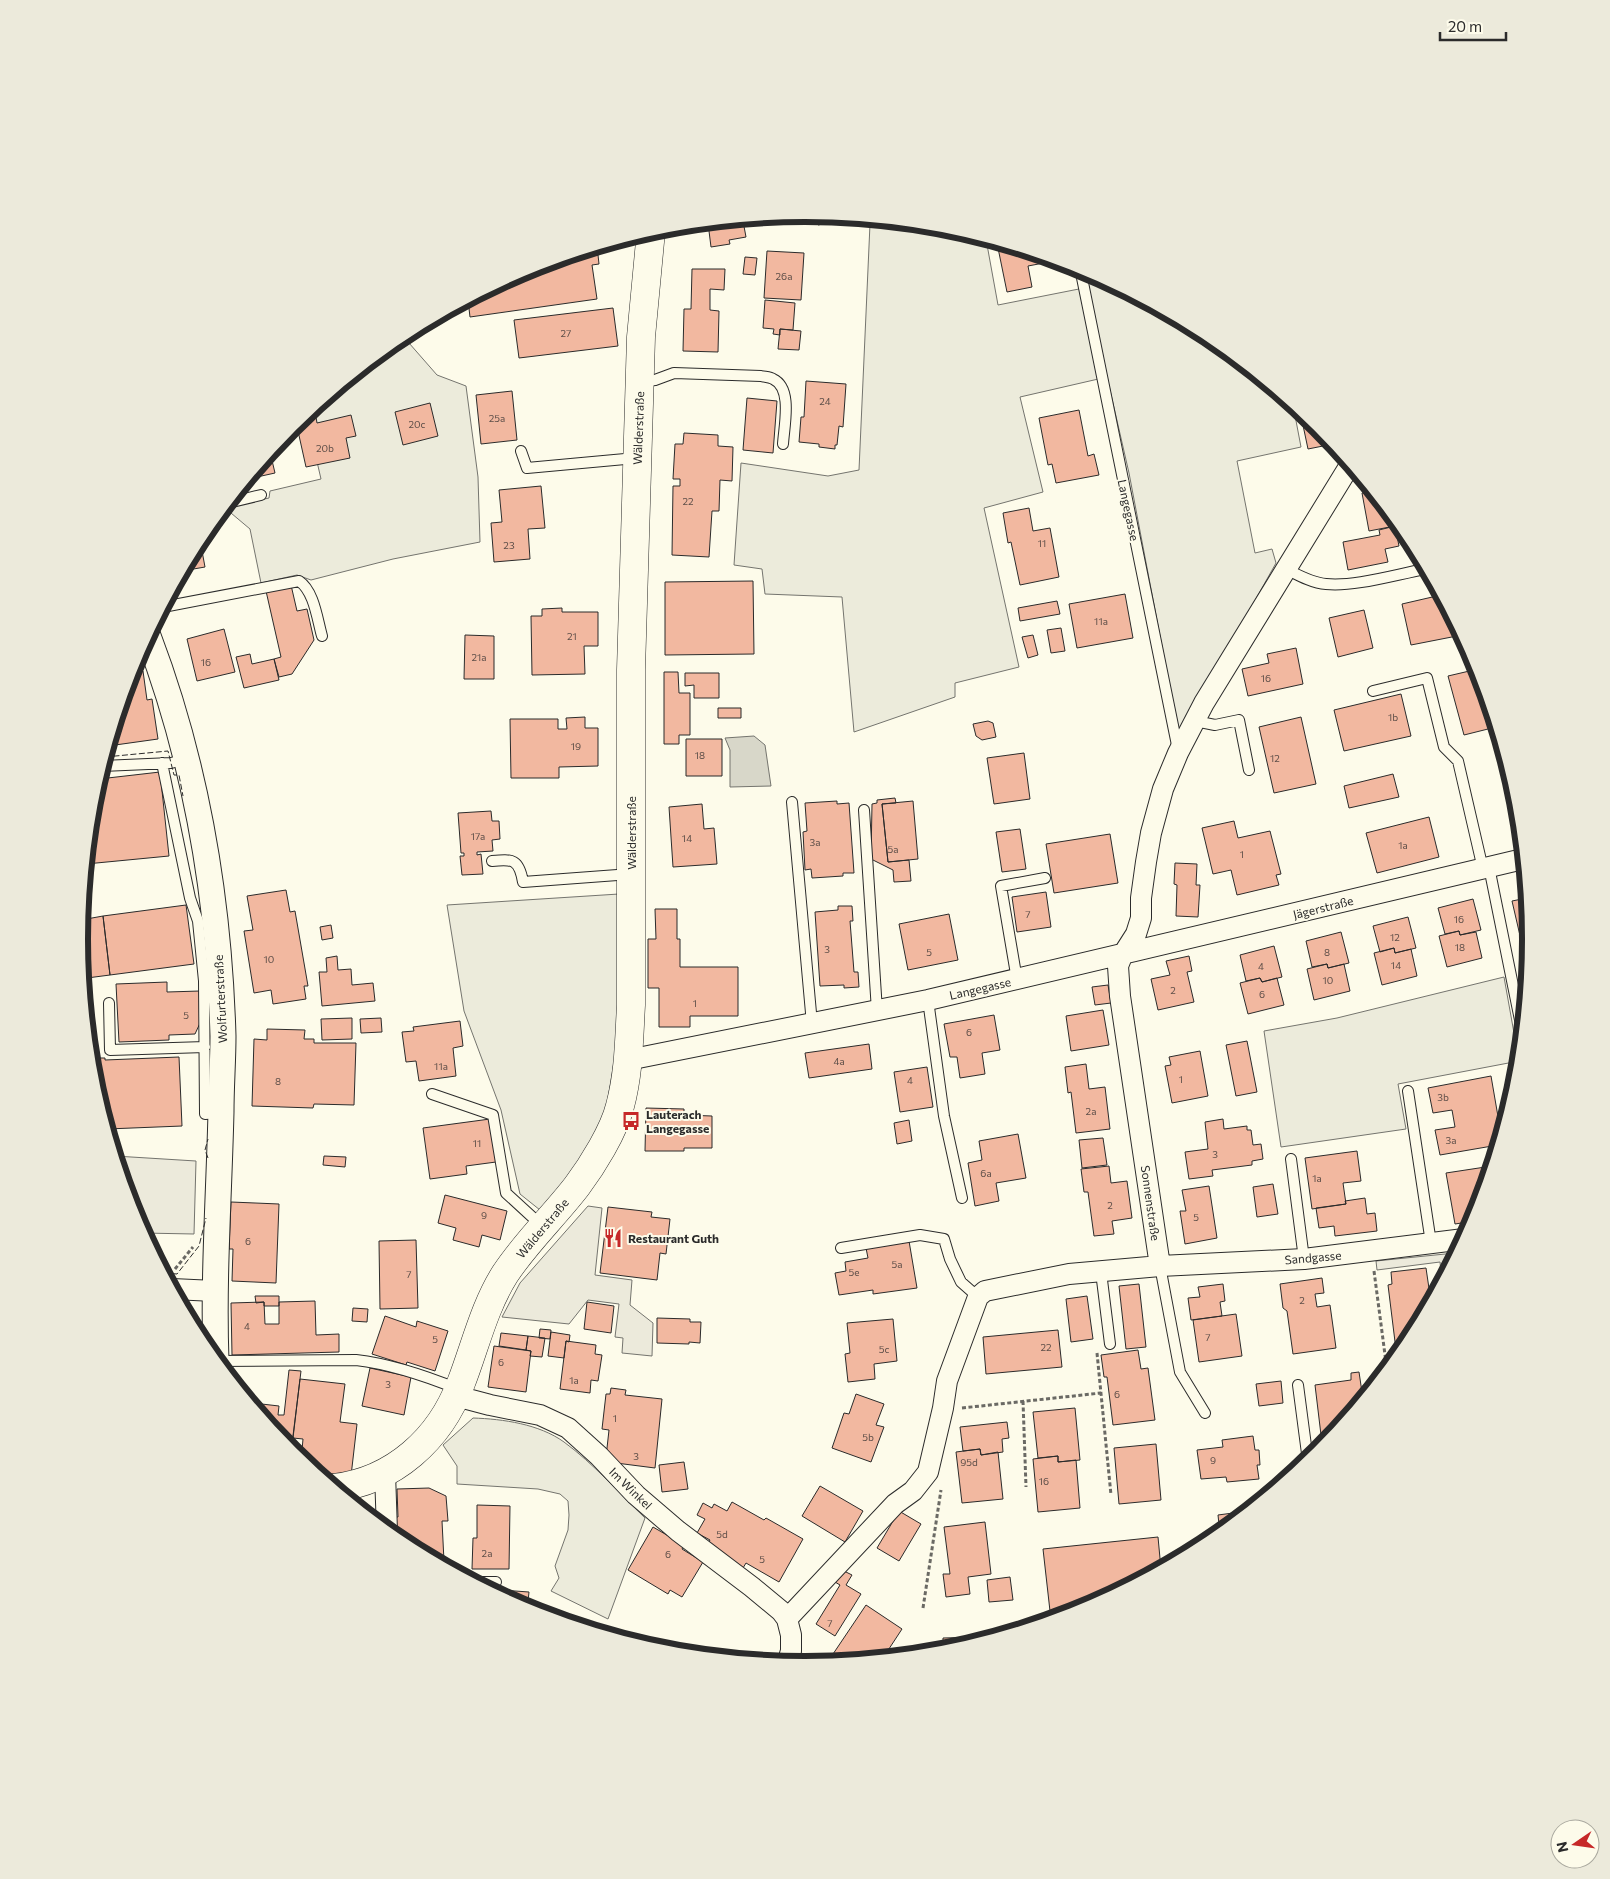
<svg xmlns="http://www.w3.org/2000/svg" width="1610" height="1879" viewBox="0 0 1610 1879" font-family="Commissioner,sans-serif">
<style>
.green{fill:#ecebdb;stroke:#74746e}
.parking{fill:#eceadb;stroke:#74746e}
.water{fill:#d8d7c9;stroke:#74746e}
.building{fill:#f2b8a0;stroke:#2b2b2b}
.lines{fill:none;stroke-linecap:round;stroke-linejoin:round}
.service-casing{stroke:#2b2b2b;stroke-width:12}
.minor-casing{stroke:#2b2b2b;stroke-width:22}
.tertiary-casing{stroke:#2b2b2b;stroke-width:27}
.secondary-casing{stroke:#2b2b2b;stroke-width:29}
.path{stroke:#6a6964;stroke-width:3;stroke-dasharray:4 2.5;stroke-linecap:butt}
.service{stroke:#fdfbea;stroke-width:10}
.minor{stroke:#fdfbea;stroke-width:20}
.tertiary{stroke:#fdfbea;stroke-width:25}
.secondary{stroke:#fdfbea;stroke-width:28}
.fence{stroke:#2b2b2b;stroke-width:1;stroke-dasharray:6 2.5;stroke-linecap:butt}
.labels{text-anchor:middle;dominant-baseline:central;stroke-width:4;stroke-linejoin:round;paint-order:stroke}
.number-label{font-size:10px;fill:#5d4e48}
.street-label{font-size:12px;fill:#2b2b2b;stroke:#fdfbea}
.poi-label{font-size:12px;font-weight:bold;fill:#2b2b2b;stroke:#fdfbea;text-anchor:start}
.rim{fill:none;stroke:#2b2b2b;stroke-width:6}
</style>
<rect width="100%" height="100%" fill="#fdfbea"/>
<path class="green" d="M886,221L947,227L986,239L998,305L1089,287L1086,270L1209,336L1293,405L1301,447L1237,461L1255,553L1272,549L1276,563L1179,736L1129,473L1107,377L1020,397L1043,492L984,508L1019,667L955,683V697L854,732L842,597L765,594L762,569L734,565L741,463L828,476L859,470L870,224Z
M402,335L437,375L466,386L478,477L480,542L393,559L311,580L297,575L261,583L250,529L225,508L269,498L270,491L321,479L306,414Z
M619,894L617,1044L605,1116L579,1166L540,1210L520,1194L501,1110L464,1011L447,905Z
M1504,977L1519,1061L1398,1084L1406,1129L1281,1147L1264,1031L1337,1018Z
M473,1418C503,1419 539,1424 564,1442C594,1464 619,1493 645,1518L608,1619L551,1591L559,1578L555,1566L568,1530L569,1515L568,1501L560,1494L538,1489L457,1484V1466L443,1445Z"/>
<path class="parking" d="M115,1156L196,1161L194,1234L142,1233L134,1217Z
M588,1206L602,1208L595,1275L632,1280L630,1305L653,1323L652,1356L622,1353L623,1338L615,1337L619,1304L588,1300L569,1324L502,1317L520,1283Z
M1455,1253L1456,1256L1447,1272H1441L1440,1262L1377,1270L1376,1261Z"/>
<path class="water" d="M754,736L765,745L771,786L730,787V750L725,738Z"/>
<path class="building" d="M805,213L848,218V219L818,225L816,219L804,222L802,214Z
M737,220V222L743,221L746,237L729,240L730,244L711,247L708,223Z
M997,243L1049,258V262L1028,266L1032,287L1007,292Z
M589,250L590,256L598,255L599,264L592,265L597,299L470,317L468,300L527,268Z
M767,251L804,253L801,300L764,298Z
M745,257L757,258L755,275L743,274Z
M692,269H725L724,290L710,289V310L719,311L718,352L683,351L684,309H691Z
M765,300L795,303L793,330L780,329V335L773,334L774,329L763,328Z
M613,308L618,346L519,358L514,320Z
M780,329L801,331L799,350L778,349Z
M806,381L846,384L843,427L839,426L837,445H835V449L819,447V444L799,442L801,417H804Z
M512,391L517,440L481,444L476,395Z
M747,398L777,401L773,453L743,450Z
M430,403L438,436L403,445L395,412Z
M1079,410L1088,456L1094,454L1099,475L1056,483L1052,464L1048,465L1039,418Z
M1300,411L1319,426L1333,444L1308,449Z
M351,415L356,436L346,438L350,458L306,467L296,422L316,417L317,423Z
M684,433L718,435V446L733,447L732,481L720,480L719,511H712L709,557L672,555L673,486H680V479H673L675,444H683Z
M270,452L275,473L248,479Z
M541,486L545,528L528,529L530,559L494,562L491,523L502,522L499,490Z
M1372,491L1400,525L1369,531L1362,493Z
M1029,508L1033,531L1050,528L1059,577L1020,585L1011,542L1008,543L1003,513Z
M1395,526L1399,546L1385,549L1388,562L1348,570L1343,542L1380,535L1379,530Z
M194,550V552L202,551L205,567L182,571Z
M753,581L754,654L665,655V582Z
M291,585L297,611L307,609L314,640L292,674L279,677L274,659L281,657L266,591Z
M1125,594L1133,638L1077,648L1069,604Z
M1441,595L1462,635L1411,645L1402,604Z
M1057,601L1060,614L1020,621L1018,608Z
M562,608V612H598V646H584L585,674L532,675L531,616H542V609Z
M1364,610L1373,648L1338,657L1329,618Z
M1061,628L1065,651L1051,653L1047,630Z
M224,629L235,672L197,681L187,639Z
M465,635L494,636V679H464Z
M1033,635L1038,655L1028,658L1022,637Z
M1296,648L1303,684L1248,696L1242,669L1269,663L1267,654Z
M250,654L252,664L274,659L279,680L244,688L236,657Z
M1478,669L1496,727L1464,735L1448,676Z
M143,671L147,700L152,699L158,739L108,746L131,673Z
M664,672H678L679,693H690V735H679V744H664Z
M685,673H719V698H694V685L685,686Z
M1401,694L1411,736L1344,751L1334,710Z
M718,708H741V718H718Z
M585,717V728H598V766L559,767V778H511L510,719H558V729H567L566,718Z
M1301,717L1316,784L1274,793L1259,727Z
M988,721L993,723L996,737L982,740L976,736L973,724Z
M686,739H722V776H686Z
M1024,753L1030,799L994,804L987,758Z
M160,772L169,856L86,864L93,798L99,779Z
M1393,774L1399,797L1349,808L1344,786Z
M895,798L896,803L882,804L888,862L909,860L911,881L894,882L893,870L871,859L872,804L877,803V800Z
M837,801V804L849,803L854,873H843V876L812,878L811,869L805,870L803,832L807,831L805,803Z
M913,801L918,859L888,862L882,804Z
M702,804L704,829L714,828L717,864L673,867L669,807Z
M491,811L492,821H499L500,839L492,840L493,851L477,852V855L481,854L483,874L462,875L460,856H464V853H461L458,813Z
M1429,817L1439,857L1377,873L1366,833Z
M1234,821L1238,838L1270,831L1281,874L1276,875L1279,885L1237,895L1231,870L1213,874L1202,828Z
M1020,829L1026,869L1002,872L996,832Z
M1110,834L1118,883L1054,893L1046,844Z
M1175,863L1197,864L1196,885H1200L1198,917L1176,916L1177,885L1174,884Z
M286,890L290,912L295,911L308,986H304L306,999L273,1004L271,990L254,993L244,931L253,930L247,896Z
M1046,892L1051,927L1017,932L1012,897Z
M1527,898L1531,939V946L1525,947L1523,939L1521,940L1512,901Z
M1473,899L1481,930L1460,935L1459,931L1445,934L1438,908Z
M186,905L194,964L110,975L103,916Z
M838,906H852L853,921H850L854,972H858L859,987L844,988V985L820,986L815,912L838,910Z
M655,909H677V939H680V967H738V1016H690V1027H659V988H648V939H656Z
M949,914L958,960L908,970L899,924Z
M103,916L110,975L87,978L86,945H83L81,920Z
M1408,917L1416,948L1395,953L1394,948L1380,952L1373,926Z
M81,920L83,945H86L87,978L83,979L79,939Z
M331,925L333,938L322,940L320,927Z
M1459,931L1460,935L1476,932L1482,958L1447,967L1439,936Z
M1341,932L1349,963L1328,968L1327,964L1312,967L1306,941Z
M1274,946L1282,977L1262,982L1260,978L1246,981L1240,955Z
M1394,948L1395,953L1411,949L1417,976L1382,985L1374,953Z
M337,956L338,970L351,969L352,985L373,983L375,1001L322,1006L319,972H327L326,958Z
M1189,956L1192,971L1187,972L1194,1002L1158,1010L1151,979L1170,975L1166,961Z
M1327,964L1328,968L1344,964L1350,991L1314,1000L1307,969Z
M87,978V1028L83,979Z
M1260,978L1262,982L1277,978L1284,1005L1248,1014L1240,983Z
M167,982V992L200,991L201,1021L195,1034L169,1035V1040L119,1042L116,984Z
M1108,985L1111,1003L1095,1005L1092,987Z
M1103,1010L1109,1045L1071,1051L1066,1016Z
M994,1015L1000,1050L982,1053L985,1074L960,1078L957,1057H950L944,1024Z
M352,1018V1039L322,1040L321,1019Z
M381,1018L382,1032L361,1033L360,1019Z
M460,1021L463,1046L453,1048L456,1076L419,1081L416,1061L406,1062L402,1032L414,1031L413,1027Z
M267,1029L305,1030L304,1039H314V1043H356L354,1105L314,1104L313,1108L252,1106L254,1039L267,1040Z
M1247,1041L1257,1092L1236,1096L1226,1045Z
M869,1044L872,1069L809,1078L805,1053Z
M1200,1051L1208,1096L1172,1103L1165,1066L1171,1065L1169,1057Z
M179,1057L182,1126L107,1129L93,1081L90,1058H105V1060Z
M1086,1064L1089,1089L1105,1087L1110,1129L1076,1133L1071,1092L1068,1093L1065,1067Z
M927,1067L933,1107L900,1112L894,1072Z
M1491,1076L1501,1134L1498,1145L1440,1155L1435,1130L1455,1127L1452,1110L1433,1113L1428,1088Z
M646,1108L684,1109V1115L712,1116V1148H684V1151H645Z
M490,1119L496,1162L466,1166L467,1174L430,1179L423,1128Z
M1223,1119L1224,1129L1247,1126V1130H1251L1253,1145L1261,1144L1263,1159L1252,1161V1165L1212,1170L1213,1176L1189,1179L1185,1152L1208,1149L1205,1122Z
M909,1120L912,1141L897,1144L894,1123Z
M1018,1134L1026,1178L996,1183L999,1201L975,1206L968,1163L982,1160L979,1141Z
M1103,1138L1107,1165L1082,1168L1079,1140Z
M1357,1151L1361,1181L1343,1183L1346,1204L1312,1209L1305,1158Z
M324,1156L346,1157L345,1167L323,1165Z
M1109,1166L1111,1183L1127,1181L1132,1218L1112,1221L1114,1234L1094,1236L1088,1192H1084L1081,1169Z
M1492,1166L1474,1221L1455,1224L1446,1173Z
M1273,1184L1278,1214L1257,1217L1253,1187Z
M1209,1186L1217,1238L1185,1244L1180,1211H1186L1182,1190Z
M445,1195L507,1211L500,1240L482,1235L479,1247L453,1240L456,1228L438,1223Z
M1365,1198L1367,1214L1375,1213L1377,1231L1335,1236L1334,1226L1319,1228L1316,1208L1346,1204L1345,1201Z
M231,1202L279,1204L276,1283L232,1281L233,1249H229Z
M608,1207L652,1212L651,1217L670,1219L666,1254L660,1253L657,1280L600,1273Z
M416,1240L418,1308L380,1309L379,1241Z
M909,1241L917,1288L873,1294V1290L839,1295L835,1273L846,1271L845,1262L868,1258L866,1248Z
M1426,1268L1431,1302L1409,1343L1397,1358L1388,1285L1392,1284L1391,1272Z
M1322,1278L1324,1293L1315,1294L1317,1307L1330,1305L1336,1348L1293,1354L1287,1311L1283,1308L1280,1284Z
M1139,1284L1146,1347L1126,1349L1119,1286Z
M1223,1284L1225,1301L1220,1302L1222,1316L1191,1320L1188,1298L1200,1297L1198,1287Z
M255,1296H279V1306H264V1302L256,1303Z
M1087,1296L1093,1339L1071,1342L1066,1299Z
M315,1301L316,1335L339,1334V1352L232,1355L231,1303L264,1302L265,1324H279V1302Z
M587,1302L614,1306L611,1333L584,1329Z
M353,1308L368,1309L367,1322L352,1321Z
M1236,1314L1242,1356L1199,1362L1193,1320Z
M385,1316L416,1327L417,1321L448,1331L435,1371L407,1362L406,1365L372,1354Z
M657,1318L690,1319V1322H701L700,1343L689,1342V1344L657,1343Z
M893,1319L897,1361L874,1364L875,1379L848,1382L845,1354L850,1353L847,1323Z
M540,1329L551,1330L550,1339L539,1338Z
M1058,1330L1062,1367L986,1374L983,1337Z
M551,1332L570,1335L569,1342L566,1341L564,1358L548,1356Z
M501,1333L528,1336L526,1350L499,1346Z
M528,1336L545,1338L542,1357L530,1356L531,1351L526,1350Z
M566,1341L596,1345L595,1354L602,1355L598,1381L591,1380L590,1393L560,1389Z
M494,1346L531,1351L526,1392L488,1387Z
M1138,1350L1141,1369L1148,1368L1155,1420L1113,1425L1107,1377H1104L1101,1355Z
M370,1368L411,1377L404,1415L362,1406Z
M289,1370L301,1371L291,1452L253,1406V1403L279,1406L278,1415H284Z
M1359,1372L1363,1399L1335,1433L1321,1435L1315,1385L1351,1380V1373Z
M300,1379L345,1384L340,1422L357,1424L351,1476L322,1473V1478L301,1461L303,1439L293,1438Z
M1281,1381L1283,1403L1259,1406L1256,1384Z
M611,1388L626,1390L625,1395L662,1399L655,1468L616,1463L606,1457L609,1430L602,1429L606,1394H610Z
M856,1394L884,1404L876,1425L884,1427L871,1462L832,1448L844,1413L849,1414Z
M1075,1408L1080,1460L1058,1462V1456L1038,1458L1033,1412Z
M1007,1422L1009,1438L1002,1439L1003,1452L981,1455L980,1449L963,1451L960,1427Z
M1253,1436L1255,1450H1259L1260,1465H1257L1259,1479L1227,1482L1226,1477L1201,1479L1197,1450L1223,1447L1222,1440Z
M1156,1444L1161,1500L1119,1504L1114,1448Z
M980,1449L981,1455L998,1452L1003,1499L962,1503L956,1452Z
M1058,1456V1462L1076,1460L1080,1508L1038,1512L1033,1459Z
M684,1462L688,1489L662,1492L659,1465Z
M820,1486L863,1511L845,1542L802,1516Z
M429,1488L446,1496L448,1521H442L444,1561L442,1565L401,1543L393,1536L392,1517H398L397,1489Z
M732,1502L764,1520L766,1518L803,1539L779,1582L746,1563L743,1568L706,1547L710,1540L697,1533L705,1519L697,1515L703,1503L712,1508L714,1504L727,1511Z
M477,1505L510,1506L509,1569H472L473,1538H477Z
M899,1511L921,1524L899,1561L877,1548Z
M1233,1513L1234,1522L1220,1534L1218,1515Z
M985,1522L991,1574L968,1577L970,1594L946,1597L943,1574H950L944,1527Z
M653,1527L684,1545L682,1549L703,1562L682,1597L670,1590L668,1594L628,1570Z
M1158,1537L1161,1569L1083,1611L1051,1620L1043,1549Z
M842,1570L852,1575L846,1585L861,1594L835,1636L816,1624L840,1585L835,1582Z
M1010,1577L1013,1600L989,1602L987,1580Z
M487,1589L529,1592L527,1611V1610Z
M866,1605L902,1629L883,1658L839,1662L831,1657Z
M983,1637V1641L946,1652L922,1654V1651H943V1638Z"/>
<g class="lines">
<g class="service-casing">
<path id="service" d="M1080,268L1178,750
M641,382L655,380L674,373L761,376C765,377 770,377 773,379C793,388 784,426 783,444
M521,451L527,468L636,458
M228,503L261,495
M1286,569C1298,575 1312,583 1326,584C1355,587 1397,574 1426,569
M163,607L299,581C314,591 317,618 322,636
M1373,691L1427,678L1444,747L1458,761L1483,869
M1195,721L1215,725L1239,720L1249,770
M162,763L190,898L198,921L204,981L205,1114L221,1113
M102,766L171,763L186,759
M792,802L812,1024
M864,810L877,1011
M492,861C513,859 519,859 523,882L631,874
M1489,867L1522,1030
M1017,980L1001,886L1045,878
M928,1000L944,1116L962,1198
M109,1003L110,1050L205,1047
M1408,1091L1431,1243
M432,1094L493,1115L506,1193L542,1226
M1291,1159L1304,1259
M841,1248L920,1235L944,1239L950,1259L961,1282L978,1297
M1160,1266L1180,1372L1205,1413
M1101,1272L1110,1344
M216,1361L356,1360C391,1364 426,1376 458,1389
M1298,1385L1308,1461
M473,1582H496"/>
</g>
<g class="minor-casing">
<path id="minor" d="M628,1060L928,1000L1523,859
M1160,1266L1120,996L1118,966L1122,956L1136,934L1141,918V898L1146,862L1151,833L1163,789L1178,753L1204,703L1350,465
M172,1289L215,1291
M456,1396L490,1405L540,1415L568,1428L599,1456L636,1495L678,1531L752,1587L781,1611L787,1619L791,1635V1651L787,1664
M385,1473L387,1531
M787,1619L895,1504L913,1491L928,1472L943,1408L947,1381L978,1297L985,1291L1069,1274L1160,1266L1304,1259L1464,1239"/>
</g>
<g class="tertiary-casing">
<path id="tertiary" d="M148,636C197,765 219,898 223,1036C223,1061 221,1086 221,1112C219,1195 213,1278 216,1361"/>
</g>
<g class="secondary-casing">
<path id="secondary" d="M334,1488C394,1481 440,1439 461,1383C475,1347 484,1307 505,1274C526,1242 554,1216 577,1186C592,1166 614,1131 620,1106C629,1073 629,1039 631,1005V670L641,337L651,231"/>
</g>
<path class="path" d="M175,1269L193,1247
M1374,1271L1387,1370
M1097,1353L1111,1495
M1023,1401L1026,1487
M962,1408L1101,1393
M923,1608L941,1490"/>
<use href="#service" class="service"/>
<use href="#minor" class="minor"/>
<use href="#tertiary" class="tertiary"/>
<use href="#secondary" class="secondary"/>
<path class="fence" d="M105,757L168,751L174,775H179L183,796
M208,1158L205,1150L208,1139
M164,1273L177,1274L199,1246L206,1218"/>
</g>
<defs>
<g id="bus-bare" transform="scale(1.5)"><path d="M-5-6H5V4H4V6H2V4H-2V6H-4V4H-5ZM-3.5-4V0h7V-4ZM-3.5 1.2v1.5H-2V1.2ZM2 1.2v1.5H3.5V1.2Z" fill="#c62828" stroke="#fdfbea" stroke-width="2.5" paint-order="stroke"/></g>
<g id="restaurant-bare" transform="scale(1.5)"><path d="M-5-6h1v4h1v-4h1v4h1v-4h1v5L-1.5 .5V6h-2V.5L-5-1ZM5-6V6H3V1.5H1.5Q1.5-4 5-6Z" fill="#c62828" stroke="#fdfbea" stroke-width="2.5" paint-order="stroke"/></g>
</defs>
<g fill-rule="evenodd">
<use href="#bus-bare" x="631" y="1121"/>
<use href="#restaurant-bare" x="613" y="1238"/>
</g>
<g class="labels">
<g class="number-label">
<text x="784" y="276">26a</text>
<text x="566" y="333">27</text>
<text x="825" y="401">24</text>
<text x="497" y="418">25a</text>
<text x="417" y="424">20c</text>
<text x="325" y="448">20b</text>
<text x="688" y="501">22</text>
<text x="1042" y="543">11</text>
<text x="509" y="545">23</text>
<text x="1101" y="621">11a</text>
<text x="572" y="636">21</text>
<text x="479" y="657">21a</text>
<text x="206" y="662">16</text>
<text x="1266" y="678">16</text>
<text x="1393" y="717">1b</text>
<text x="576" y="746">19</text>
<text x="700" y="755">18</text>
<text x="1275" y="758">12</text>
<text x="478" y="836">17a</text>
<text x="687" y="838">14</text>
<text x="815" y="842">3a</text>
<text x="1403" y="845">1a</text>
<text x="893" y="849">5a</text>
<text x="1242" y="854">1</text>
<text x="1028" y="914">7</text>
<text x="1459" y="919">16</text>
<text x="1395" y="937">12</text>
<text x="1460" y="947">18</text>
<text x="827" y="949">3</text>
<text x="929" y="952">5</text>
<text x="1327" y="952">8</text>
<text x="269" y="959">10</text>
<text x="1396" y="965">14</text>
<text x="1261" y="966">4</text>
<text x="1328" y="980">10</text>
<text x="1173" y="990">2</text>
<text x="1262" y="994">6</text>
<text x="695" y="1003">1</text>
<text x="186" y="1015">5</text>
<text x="969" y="1032">6</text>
<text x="839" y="1061">4a</text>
<text x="441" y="1066">11a</text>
<text x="1181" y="1079">1</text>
<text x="910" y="1080">4</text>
<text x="278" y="1081">8</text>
<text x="1443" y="1097">3b</text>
<text x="1091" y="1111">2a</text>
<text x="1451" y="1140">3a</text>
<text x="477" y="1143">11</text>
<text x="1215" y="1154">3</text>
<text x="986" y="1173">6a</text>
<text x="1317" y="1178">1a</text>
<text x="1110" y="1205">2</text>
<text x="484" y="1215">9</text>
<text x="1196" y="1217">5</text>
<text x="248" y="1241">6</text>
<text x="897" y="1264">5a</text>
<text x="854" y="1272">5e</text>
<text x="409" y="1274">7</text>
<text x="1302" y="1300">2</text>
<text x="247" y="1326">4</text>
<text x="1208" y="1337">7</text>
<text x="435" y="1339">5</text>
<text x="1046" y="1347">22</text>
<text x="884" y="1349">5c</text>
<text x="501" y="1362">6</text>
<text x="574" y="1380">1a</text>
<text x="388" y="1384">3</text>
<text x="1117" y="1394">6</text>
<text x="615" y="1418">1</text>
<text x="868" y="1437">5b</text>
<text x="636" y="1456">3</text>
<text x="1213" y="1460">9</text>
<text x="969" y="1462">95d</text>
<text x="1044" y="1481">16</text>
<text x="722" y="1534">5d</text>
<text x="487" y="1553">2a</text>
<text x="668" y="1554">6</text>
<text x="762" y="1559">5</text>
<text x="830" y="1623">7</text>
</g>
<g class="street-label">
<text transform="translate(638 428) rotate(-88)">Wälderstraße</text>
<text transform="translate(1129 510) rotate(78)">Langegasse</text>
<text transform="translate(631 833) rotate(-90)">Wälderstraße</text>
<text transform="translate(1323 907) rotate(-14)">Jägerstraße</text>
<text transform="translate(980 988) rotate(-13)">Langegasse</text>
<text transform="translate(220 999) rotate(-93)">Wolfurterstraße</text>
<text transform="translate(1151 1203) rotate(82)">Sonnenstraße</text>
<text transform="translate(542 1228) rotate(-50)">Wälderstraße</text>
<text transform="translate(1313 1257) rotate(-5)">Sandgasse</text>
<text transform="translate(631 1488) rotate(44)">Im Winkel</text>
</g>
<g class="poi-label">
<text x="646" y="1114">Lauterach<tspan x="646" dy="14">Langegasse</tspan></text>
<text x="628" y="1238">Restaurant Guth</text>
</g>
</g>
<path d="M0 0H1610V1879H0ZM88 939a717 717 0 1 1 1434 0a717 717 0 1 1-1434 0Z" fill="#eceadb" fill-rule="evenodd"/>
<path class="rim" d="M88 939a717 717 0 1 1 1434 0a717 717 0 1 1-1434 0Z"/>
<g transform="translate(1575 1844) rotate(257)"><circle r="24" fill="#fdfbea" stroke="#a9a89e"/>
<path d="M0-4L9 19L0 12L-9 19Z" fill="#c62828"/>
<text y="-8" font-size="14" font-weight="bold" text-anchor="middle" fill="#2b2b2b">N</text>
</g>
<path d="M1440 32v8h66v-8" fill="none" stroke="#2b2b2b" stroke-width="2.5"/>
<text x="1448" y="32" font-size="15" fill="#2b2b2b" stroke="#fdfbea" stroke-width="4" paint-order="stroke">20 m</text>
</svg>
